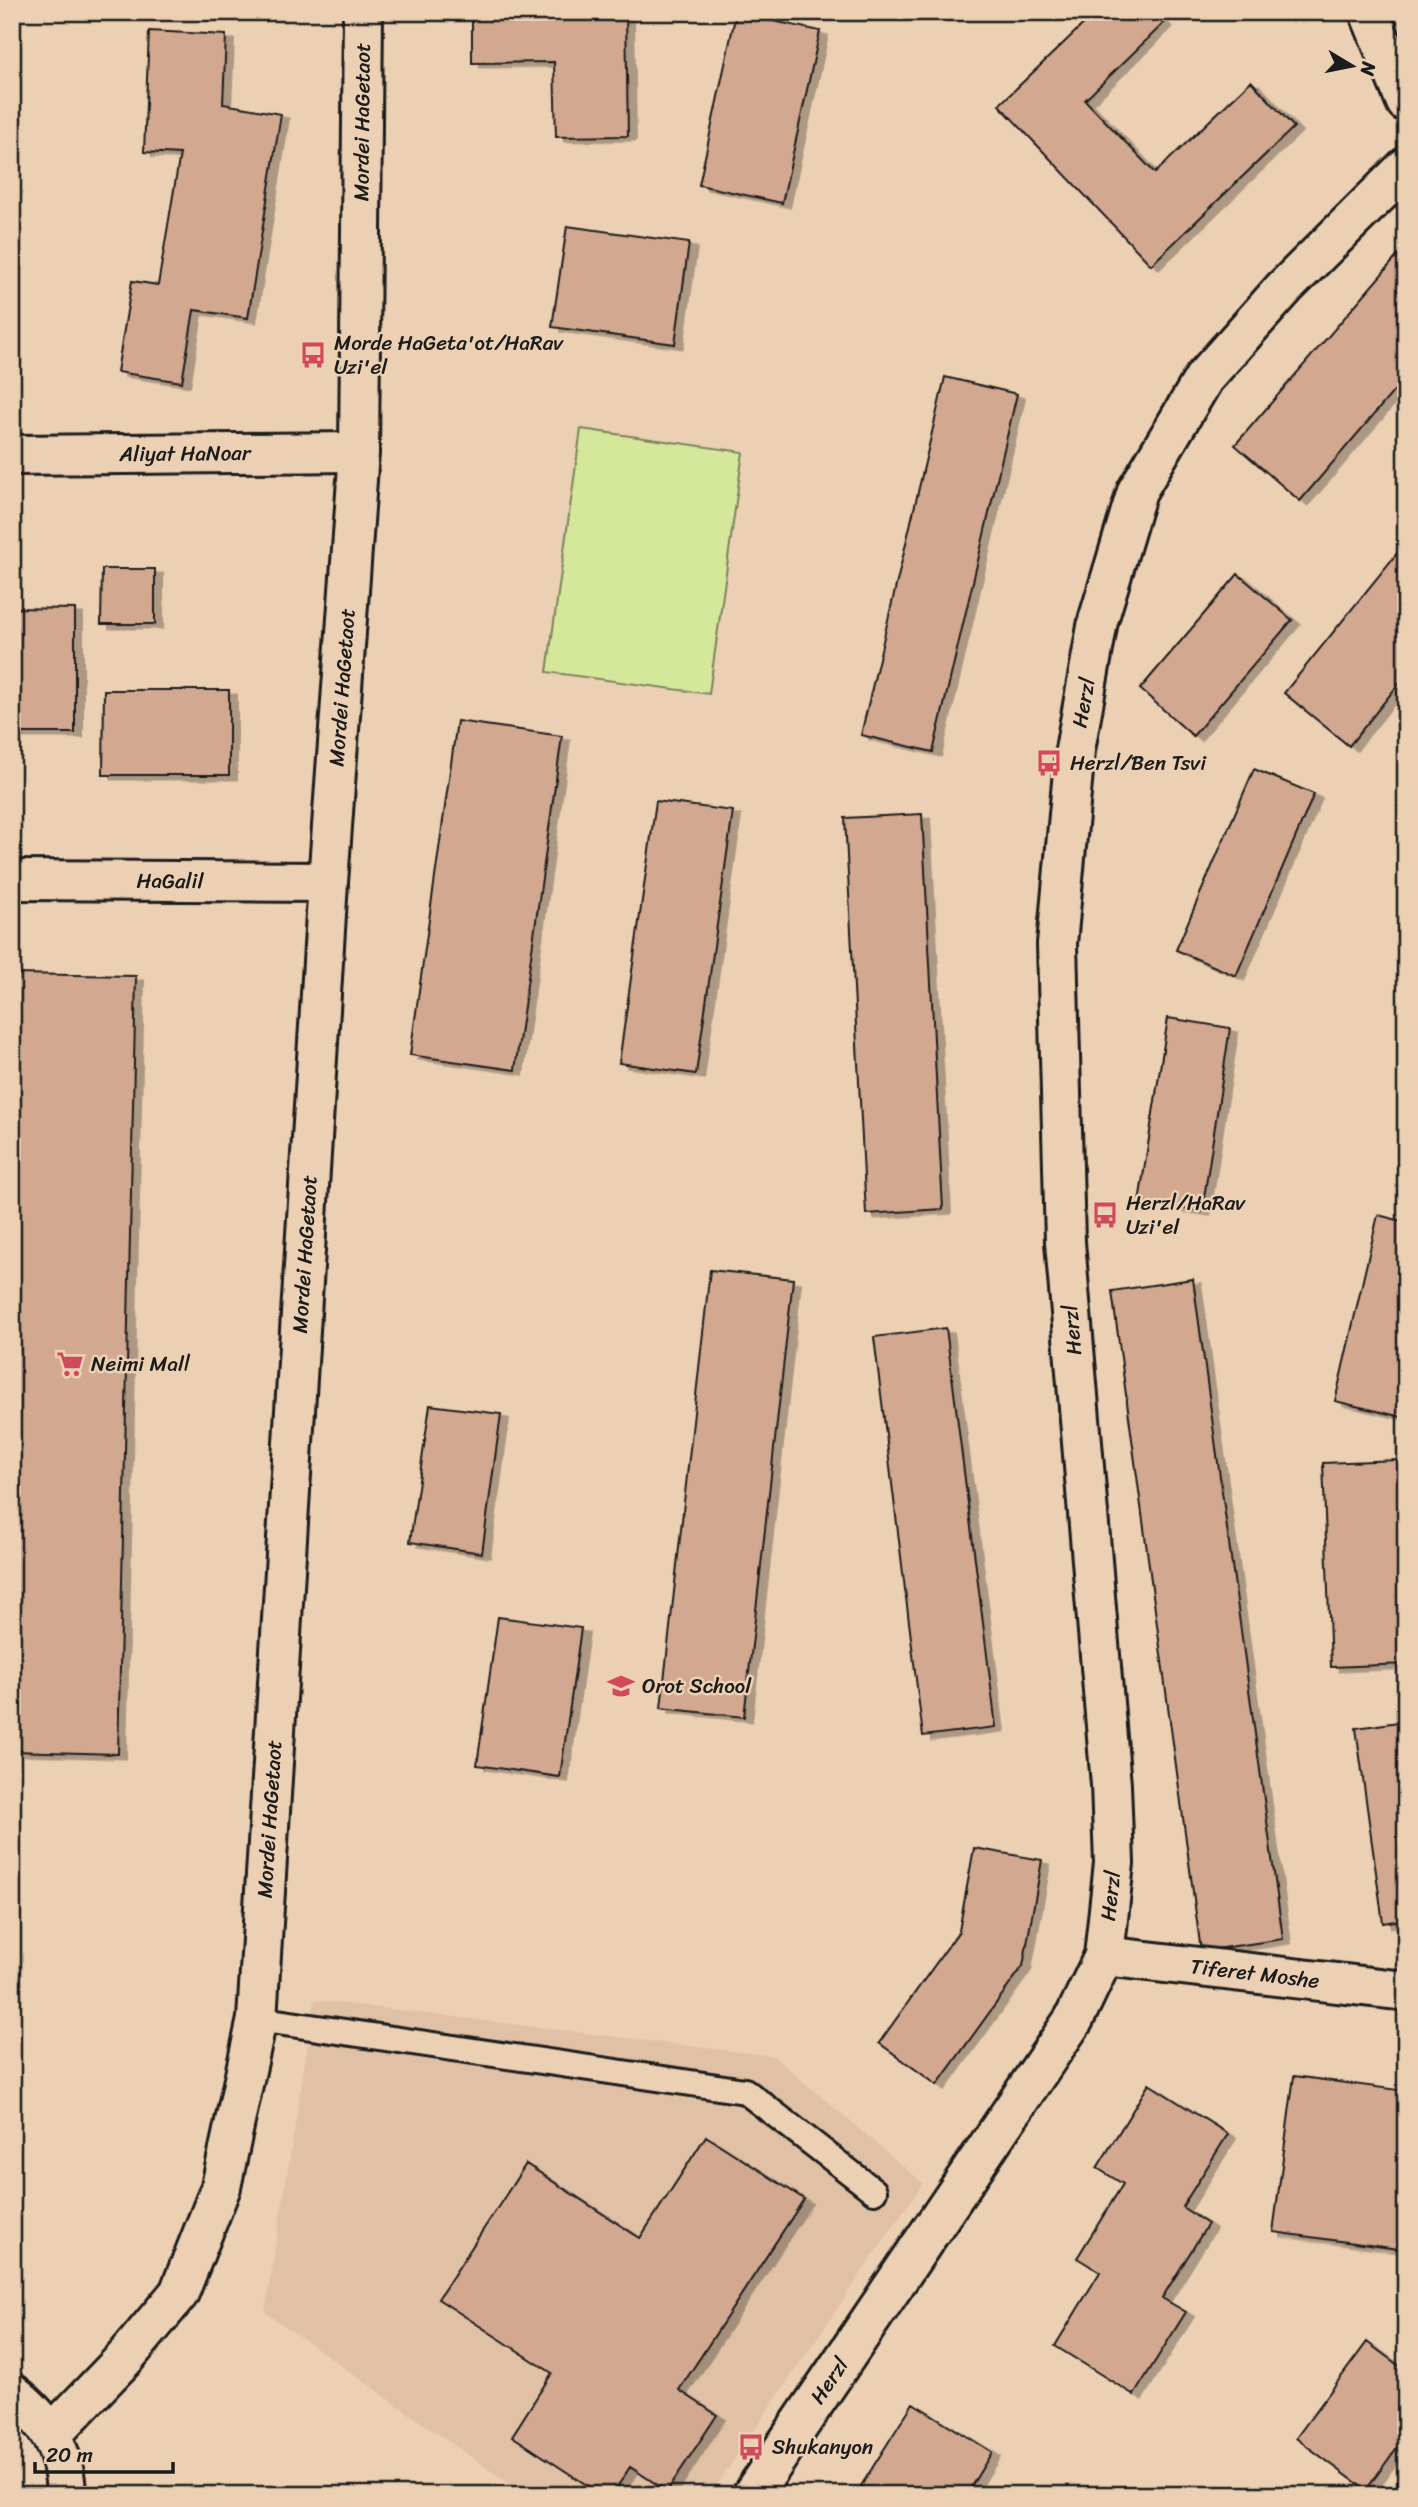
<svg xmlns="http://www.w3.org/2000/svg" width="1418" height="2507" viewBox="0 0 1418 2507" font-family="Sriracha,sans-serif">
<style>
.built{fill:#e0c1a6}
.green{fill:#d4e79b;stroke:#78825c;stroke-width:2}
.building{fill:#d3a891;stroke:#1c1c1c;stroke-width:2;filter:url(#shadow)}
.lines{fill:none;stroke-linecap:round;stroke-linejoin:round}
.service-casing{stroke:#1c1c1c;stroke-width:30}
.minor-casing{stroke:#1c1c1c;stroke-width:44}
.tertiary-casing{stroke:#1c1c1c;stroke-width:44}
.service{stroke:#ecd0b3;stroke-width:24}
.minor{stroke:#ecd0b3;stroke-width:38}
.tertiary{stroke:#ecd0b3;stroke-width:38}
.labels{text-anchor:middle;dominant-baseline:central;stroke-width:5;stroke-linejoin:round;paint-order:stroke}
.street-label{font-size:21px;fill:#1c1c1c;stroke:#ecd0b3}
.poi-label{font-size:21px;fill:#1c1c1c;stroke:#ecd0b3;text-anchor:start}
</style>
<defs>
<filter id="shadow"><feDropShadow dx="8" dy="4.5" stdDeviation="0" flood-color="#0004"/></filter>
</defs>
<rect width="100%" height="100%" fill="#ecd0b3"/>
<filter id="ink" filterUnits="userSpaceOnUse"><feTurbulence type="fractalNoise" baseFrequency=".0143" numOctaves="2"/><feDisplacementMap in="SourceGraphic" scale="14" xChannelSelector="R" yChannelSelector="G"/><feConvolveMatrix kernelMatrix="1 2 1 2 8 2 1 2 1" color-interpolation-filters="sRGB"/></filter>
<g filter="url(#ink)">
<path class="built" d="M315,2000L773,2056L923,2183L710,2495H525L265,2312Z"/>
<path class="green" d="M581,429L743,452L709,694L547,672Z"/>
<path class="building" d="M472,12H626L628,136L556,137L554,62L472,63Z
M1096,12H1154L1164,23L1085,100L1155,173L1251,81L1294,127L1151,265L999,105Z
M736,13L820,31L782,203L699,185Z
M149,31L226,35L223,104L281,114L248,318L194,310L182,382L117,372L132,281L158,285L180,154L144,152Z
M567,226L689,243L675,344L552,327Z
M1406,246V377L1300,501L1235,445Z
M945,377L1017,394L933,752L861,735Z
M1406,542V675L1349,746L1284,693Z
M102,569H155V624H101Z
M1238,574L1292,620L1193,736L1140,689Z
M12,608L75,609V733H12Z
M104,690H229V775H103Z
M457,721L562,736L515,1070L410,1055Z
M1254,769L1314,794L1236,976L1176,950Z
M656,801L733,811L696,1074L619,1063Z
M922,814L943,1209L866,1214L845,818Z
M12,974L136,976L118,1754L12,1751Z
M1168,1018L1230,1028L1202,1211L1139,1202Z
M1406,1135V1157L1398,1153Z
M1378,1215L1406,1222V1401L1402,1417L1335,1401Z
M710,1270L793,1279L744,1717L661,1708Z
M1193,1279L1283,1939L1201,1951L1112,1291Z
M946,1328L996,1727L923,1736L874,1337Z
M430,1405L501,1414L482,1553L410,1542Z
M1398,1460L1406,1664L1331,1667L1323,1463Z
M498,1617L581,1628L560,1777L477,1765Z
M1406,1721V1919L1383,1923L1356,1728Z
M974,1848L1042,1860L1023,1966L937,2085L879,2043L959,1931Z
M1294,2076L1406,2091V2250L1273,2232Z
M1149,2084L1228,2134L1182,2207L1208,2224L1162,2298L1186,2312L1134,2395L1055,2346L1100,2272L1077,2258L1123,2184L1097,2168Z
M706,2136L804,2199L679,2390L717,2415L667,2491L630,2467L612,2495H602L512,2436L552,2373L438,2299L526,2164L640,2238Z
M1367,2342L1406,2371V2435L1366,2490L1296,2438Z
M913,2403L992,2452L966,2495H876L861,2486Z"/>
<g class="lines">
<g class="service-casing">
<path id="service" d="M257,2019L745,2091L874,2191"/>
</g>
<g class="minor-casing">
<g id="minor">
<path id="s1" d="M12,455L359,452"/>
<path id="s2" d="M12,880L328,882"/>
<path id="s3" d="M1104,1956L1406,1991"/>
<path id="s4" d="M52,2434L124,2359L179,2293L221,2187L257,2019L328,882L359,452L363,12"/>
</g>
</g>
<g class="tertiary-casing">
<g id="tertiary">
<path d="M1369,12L1406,102"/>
<path d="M12,2393C47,2420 65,2450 66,2495"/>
<path id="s5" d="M752,2495L1074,2019L1104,1956L1114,1863L1111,1785L1065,1242L1057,944L1075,750L1098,621L1137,491L1204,378L1285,287L1406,167"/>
</g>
</g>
<use href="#service" class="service"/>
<use href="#minor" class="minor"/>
<use href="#tertiary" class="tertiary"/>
</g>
</g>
<defs>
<g id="bus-bare" transform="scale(2.1)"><path d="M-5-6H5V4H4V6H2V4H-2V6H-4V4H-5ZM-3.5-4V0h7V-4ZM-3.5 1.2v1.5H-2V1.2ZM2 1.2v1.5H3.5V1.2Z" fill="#d1495b" stroke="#ecd0b3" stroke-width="2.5" paint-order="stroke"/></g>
<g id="supermarket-bare" transform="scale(2.1)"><path d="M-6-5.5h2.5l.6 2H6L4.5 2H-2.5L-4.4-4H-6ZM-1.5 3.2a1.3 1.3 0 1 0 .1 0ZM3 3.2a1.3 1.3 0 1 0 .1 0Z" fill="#d1495b" stroke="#ecd0b3" stroke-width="2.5" paint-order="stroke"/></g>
<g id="school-bare" transform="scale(2.1)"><path d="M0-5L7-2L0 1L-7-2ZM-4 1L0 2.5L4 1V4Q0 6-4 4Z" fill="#d1495b" stroke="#ecd0b3" stroke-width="2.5" paint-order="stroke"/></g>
</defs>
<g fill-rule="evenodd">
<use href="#bus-bare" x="313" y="355"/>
<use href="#bus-bare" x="1049" y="763"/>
<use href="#bus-bare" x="1105" y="1215"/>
<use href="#supermarket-bare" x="70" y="1364"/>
<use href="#school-bare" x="621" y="1686"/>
<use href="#bus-bare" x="751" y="2447"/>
</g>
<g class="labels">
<g class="street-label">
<text stroke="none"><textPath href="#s4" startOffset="2376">Mordei HaGetaot</textPath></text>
<text stroke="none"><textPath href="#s1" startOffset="173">Aliyat HaNoar</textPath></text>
<text stroke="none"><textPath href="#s4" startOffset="1810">Mordei HaGetaot</textPath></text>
<text stroke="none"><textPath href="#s5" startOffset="1902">Herzl</textPath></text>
<text stroke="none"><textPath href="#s2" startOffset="158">HaGalil</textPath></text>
<text stroke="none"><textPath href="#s4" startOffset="1242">Mordei HaGetaot</textPath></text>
<text transform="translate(1072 1330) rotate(-95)">Herzl</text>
<text stroke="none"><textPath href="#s4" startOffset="676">Mordei HaGetaot</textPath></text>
<text stroke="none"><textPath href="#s5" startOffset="705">Herzl</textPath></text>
<text stroke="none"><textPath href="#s3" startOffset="152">Tiferet Moshe</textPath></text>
<text stroke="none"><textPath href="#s5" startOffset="138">Herzl</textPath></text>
</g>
<g class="poi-label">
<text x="334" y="343">Morde HaGeta'ot/HaRav<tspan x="334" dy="24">Uzi'el</tspan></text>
<text x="1070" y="763">Herzl/Ben Tsvi</text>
<text x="1126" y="1203">Herzl/HaRav<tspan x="1126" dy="24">Uzi'el</tspan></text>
<text x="91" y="1364">Neimi Mall</text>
<text x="642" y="1686">Orot School</text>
<text x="772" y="2447">Shukanyon</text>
</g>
</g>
<rect width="1418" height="2507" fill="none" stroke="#ecd0b3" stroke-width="42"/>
<rect x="21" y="21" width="1376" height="2465" fill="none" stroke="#1c1c1c" stroke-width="2.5" filter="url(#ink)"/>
<g transform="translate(1352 66) rotate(100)" stroke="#ecd0b3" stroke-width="5" paint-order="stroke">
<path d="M0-5L12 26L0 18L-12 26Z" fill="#1c1c1c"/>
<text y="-10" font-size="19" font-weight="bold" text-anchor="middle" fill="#1c1c1c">N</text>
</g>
<path d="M35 2462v10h138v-10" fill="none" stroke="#1c1c1c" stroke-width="3.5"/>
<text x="46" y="2462" font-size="21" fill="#1c1c1c" stroke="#ecd0b3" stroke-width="5" paint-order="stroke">20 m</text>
</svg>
